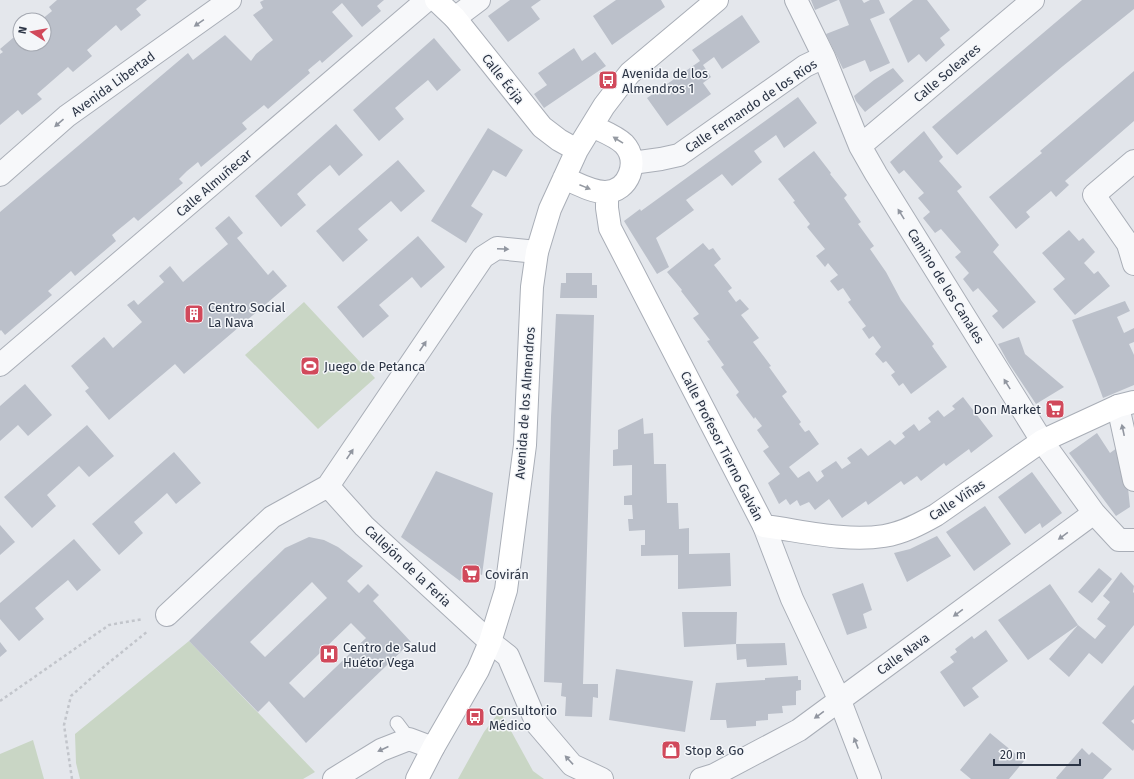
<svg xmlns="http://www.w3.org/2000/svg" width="1134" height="779" viewBox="0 0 1134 779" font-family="'Fira Sans',sans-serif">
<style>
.green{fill:#c9d6c5}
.building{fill:#bbc0ca;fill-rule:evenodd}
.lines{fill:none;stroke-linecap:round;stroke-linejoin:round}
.lane-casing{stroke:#a9aeb7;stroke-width:15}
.street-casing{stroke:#a9aeb7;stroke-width:24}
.secondary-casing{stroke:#a9aeb7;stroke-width:24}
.path{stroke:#c2c5cb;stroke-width:2.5;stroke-dasharray:3 3;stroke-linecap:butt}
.lane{stroke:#f7f8fa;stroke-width:13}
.street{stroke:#f7f8fa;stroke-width:22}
.secondary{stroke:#fff;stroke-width:22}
.oneway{fill:#9196a0}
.oneway2{fill:#959aa2}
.labels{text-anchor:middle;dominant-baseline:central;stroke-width:3;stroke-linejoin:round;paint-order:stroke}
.poi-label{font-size:13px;fill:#2b3445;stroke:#f4f6f9;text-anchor:start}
.street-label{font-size:13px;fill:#2b3445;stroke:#f4f6f9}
</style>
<rect width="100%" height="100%" fill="#e4e7ec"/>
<path class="green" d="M304,302L375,378L318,429L245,355Z
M189,641L315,772L303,779H80L76,763L75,734Z
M500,711L533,771L544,779H458L484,732Z
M33,740L44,779H0V754Z"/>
<path class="building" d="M57,0H147L136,9L141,15L121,31L116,25L87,50L92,56L73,72L68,67L37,94L42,99L22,115L18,110L0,125V54L3,52L0,49L20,32V44H44V20H41L52,11L49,7Z
M264,0H384L377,6L381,11L362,27L342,3L332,12L353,36L322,63L320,60L308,70L310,73L268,109L264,105L242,123L247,129L201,167L198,162L187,171L179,179L183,183L138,221L134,217L112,235L116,241L75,276L71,271L48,291L52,295L5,335L1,330L0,331V212L188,53L193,60L225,35L251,61L256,54L273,40L253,15L263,8L260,2Z
M510,0H541L531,7L540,19L508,42L488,16Z
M616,0H661L665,7L612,45L593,16Z
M811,0H838L815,10Z
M839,0H862L864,3L870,0H879L885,13L870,19L890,63L870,72L865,60L843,69L826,34L849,25Z
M913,0H927L950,30L940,38L945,45L926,62L919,54L908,63L889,19Z
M1082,0H1134V9L1063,66L957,155L932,127Z
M742,15L760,42L722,69L714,57L703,65L711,77L703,83L711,94L667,126L647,98L700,61L692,50Z
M434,38L461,70L437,91L428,80L416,90L395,108L404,119L379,141L353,110Z
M574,48L582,61L595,52L606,66L544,108L534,94L547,85L538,73Z
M893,68L904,81L865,112L856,101L854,96L874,80Z
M1134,71V121L1065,181L1069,185L1056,197L1051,191L1026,212L1030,217L1016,229L989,197L1042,153L1040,151Z
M798,97L817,123L784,148L776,135L754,151L762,162L732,186L722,174L686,200L694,210L656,238L669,267L657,274L624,221L640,209L641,211Z
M336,124L363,155L339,176L330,165L318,175L297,194L306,205L281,227L255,196Z
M488,128L523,150L506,177L493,170L486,182L471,206L483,214L466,243L431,221Z
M924,131L943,157L939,161L962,187L957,191L999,245L993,252L1036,302L1003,329L992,316L998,311L978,288L973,292L963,279L969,273L955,257L961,252L941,229L935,233L923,218L930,212L918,198L924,193L904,170L899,174L890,162Z
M814,151L831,173L830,174L847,195L844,198L861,222L858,224L874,246L870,249L886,272L901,300L934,344L932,346L947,367L911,394L903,383L899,386L891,375L895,372L886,361L883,363L875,354L881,347L873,336L869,339L862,329L866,326L848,302L851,300L843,288L838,291L830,281L838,275L828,263L825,267L816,256L825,249L807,227L810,224L793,202L795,201L778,179Z
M398,160L425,191L401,212L391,201L358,229L368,240L343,262L316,231Z
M229,216L243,233L237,238L268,275L273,270L287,286L184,374L175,364L109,420L85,391L89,388L71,366L104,337L113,348L142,322L127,305L134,300L138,305L164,282L159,276L170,266L183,282L228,244L215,228Z
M1069,230L1079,241L1083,238L1095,252L1084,263L1094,274L1098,271L1110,286L1075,315L1053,289L1065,279L1042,253Z
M418,236L445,267L421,288L412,277L379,305L389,316L363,338L337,307Z
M703,243L709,250L713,248L721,259L714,265L732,288L728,291L736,302L740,299L749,309L741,315L759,338L753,342L771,366L769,367L787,392L782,396L801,422L799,424L805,432L809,430L819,444L789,467L798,478L809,471L817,482L824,476L821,471L836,461L842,469L851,463L847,458L861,448L868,456L890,440L895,445L905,437L902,433L914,424L919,431L931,422L928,418L938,410L944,417L955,409L952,406L963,397L993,436L971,453L969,449L946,466L944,463L921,481L917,476L904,485L901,481L868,505L866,501L842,518L829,499L815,510L809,502L800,506L797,500L790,505L786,499L779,504L768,483L780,474L763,451L769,447L757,430L762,426L755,417L754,419L736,395L739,392L721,367L724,365L707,341L710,340L693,318L699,314L681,291L682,290L667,272Z
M566,273H592V285H597V298H560L561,283H566Z
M1125,301L1130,311L1117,317L1124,333L1134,328V342L1129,344L1134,355V385L1103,398L1096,379L1072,320Z
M556,314L594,315L583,684H598V698L593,697L592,717L565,716L566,697L561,696L562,683L544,682L551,417Z
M1019,337L1025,354L1064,387L1036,404L1008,362L998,344Z
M25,384L52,415L28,436L18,425L0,441V406Z
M643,418L644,434L653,433L654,464H666L667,503H678L679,529L689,528V554L730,553L731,586L678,589V555L641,556V545H645V530L629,531L628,519H633L632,505H624V496L632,495V465L613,466V450L618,449V430Z
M87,425L114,456L89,477L79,466L47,495L56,506L32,528L4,497Z
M1097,433L1110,453L1121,445L1126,469L1130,507L1116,516L1069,453Z
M174,452L201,483L176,504L167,493L156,503L134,522L143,533L119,555L92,524Z
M436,471L493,493L482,575L477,573H471L464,576L461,579L460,581L401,537Z
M1032,472L1062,513L1042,528L1040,523L1025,534L998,497Z
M985,506L1011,544L974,571L946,532Z
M0,525L15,542L0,555Z
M937,536L951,556L907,582L894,553L910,549Z
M309,537L324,540L338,547L363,566L347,581L359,593L368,584L379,595L373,601L411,642L306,743L269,701L258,712L189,641L285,548ZM312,582L327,598L265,657L250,642ZM351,623L366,638L304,698L289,683Z
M74,539L101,570L77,591L68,580L56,590L35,608L44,619L19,641L0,619V603Z
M1099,568L1112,579L1092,603L1078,592Z
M1121,572L1134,586L1133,592L1134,593V625L1102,664L1089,653L1069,677L1049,659L1078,625L1095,639L1106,626L1097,619L1110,602L1103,596Z
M863,583L872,610L863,614L867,628L847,635L832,594Z
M1050,584L1078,625L1028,660L998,620Z
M682,612H737L736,644L684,647Z
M986,630L1008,661L972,688L979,697L964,707L940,672L954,662L950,657L957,652L955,649L972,636L974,639Z
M0,642L7,651L0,657Z
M785,643L787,665L747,667L746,659L737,660L736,644Z
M616,669L693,681L685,732L609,720Z
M798,676V680H801V690L796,691V705L782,706L783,713L768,714V720L756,721V726L727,728L726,720H710L716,683L765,680V678Z
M1134,685V719L1131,721L1134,724V749L1133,751L1102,723Z
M990,733L1024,761L1009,779H971L960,770Z
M1082,748L1089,755L1092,752L1112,769L1103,779H1057L1056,778Z"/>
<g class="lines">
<g class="lane-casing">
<path id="lane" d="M397,723L409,739"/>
</g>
<g class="street-casing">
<path id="street" d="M796,0L824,57L860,146L876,174L1042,441L1094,513L1119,540H1134
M455,18L479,0
M860,146L1033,0
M1134,161L1094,195L1128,244L1134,264
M632,163L661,159L679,155L805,66L824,57
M0,175L67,116L230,0
M0,365L427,0
M1118,406L1134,480
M328,486L364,526L490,642L508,656L537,724L572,765L602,779
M764,526L792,599L840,701L870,779
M167,615L272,517L328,486L483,257L497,248L537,252
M334,779L381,750L409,739L433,748
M701,779L714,775L799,730L1094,513"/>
</g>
<g class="secondary-casing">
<path id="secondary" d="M436,0L455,18L542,127L559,140L577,150
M564,178C576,183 591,192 605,192C629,192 640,161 624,144C616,136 602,131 592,126
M607,192V208L610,228L764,526C803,531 845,542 884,536C903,533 920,524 936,515L1042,441L1118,406L1134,402
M417,779L433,748L478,670L490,642L506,590L525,445L532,287L537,252L550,209L577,150L604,106L617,89L630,73L717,0"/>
</g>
<path class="path" d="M0,701L109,625L143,619
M72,779L64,725L71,696L106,665L148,631"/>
<use href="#lane" class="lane"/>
<use href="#street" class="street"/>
<use href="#secondary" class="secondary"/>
</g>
<defs><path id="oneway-solid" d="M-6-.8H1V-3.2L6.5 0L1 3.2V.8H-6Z"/></defs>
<g class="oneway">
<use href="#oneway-solid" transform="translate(199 23) rotate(145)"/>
<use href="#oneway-solid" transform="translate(59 123) rotate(139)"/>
<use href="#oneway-solid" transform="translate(901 214) rotate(-122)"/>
<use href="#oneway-solid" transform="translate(503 249) rotate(2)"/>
<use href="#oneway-solid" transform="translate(423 346) rotate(-56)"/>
<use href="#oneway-solid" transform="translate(1007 384) rotate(-122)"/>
<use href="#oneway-solid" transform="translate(1123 430) rotate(-102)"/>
<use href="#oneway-solid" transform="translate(350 454) rotate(-56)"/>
<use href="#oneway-solid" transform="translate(1063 536) rotate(144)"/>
<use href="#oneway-solid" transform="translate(958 613) rotate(144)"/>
<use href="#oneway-solid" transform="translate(819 715) rotate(144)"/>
<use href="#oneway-solid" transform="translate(856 743) rotate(-111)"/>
<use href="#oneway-solid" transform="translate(383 749) rotate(155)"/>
<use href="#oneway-solid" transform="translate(569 760) rotate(-133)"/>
</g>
<g class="oneway2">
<use href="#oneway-solid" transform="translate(618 140) rotate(-148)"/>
<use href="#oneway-solid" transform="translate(585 187) rotate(22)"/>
</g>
<defs>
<g id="bus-square" transform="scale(1)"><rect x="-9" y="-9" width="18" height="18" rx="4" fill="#d1495b" stroke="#f4f6f9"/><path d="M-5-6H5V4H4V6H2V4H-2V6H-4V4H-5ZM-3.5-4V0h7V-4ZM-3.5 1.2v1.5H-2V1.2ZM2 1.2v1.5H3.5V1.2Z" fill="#fff"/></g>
<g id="building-square" transform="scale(1)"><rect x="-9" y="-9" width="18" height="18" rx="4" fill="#d1495b" stroke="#f4f6f9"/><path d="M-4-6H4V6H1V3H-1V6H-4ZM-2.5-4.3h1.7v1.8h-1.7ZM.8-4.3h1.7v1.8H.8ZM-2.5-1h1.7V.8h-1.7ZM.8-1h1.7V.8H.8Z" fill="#fff"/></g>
<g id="stadium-square" transform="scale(1)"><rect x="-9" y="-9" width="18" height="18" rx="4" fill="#d1495b" stroke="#f4f6f9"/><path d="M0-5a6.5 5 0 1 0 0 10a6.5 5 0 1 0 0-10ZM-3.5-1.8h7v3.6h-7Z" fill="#fff"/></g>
<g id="supermarket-square" transform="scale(1)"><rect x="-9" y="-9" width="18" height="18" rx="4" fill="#d1495b" stroke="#f4f6f9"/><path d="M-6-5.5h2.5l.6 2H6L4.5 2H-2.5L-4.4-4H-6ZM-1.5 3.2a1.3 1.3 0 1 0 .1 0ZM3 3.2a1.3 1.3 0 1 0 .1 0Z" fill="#fff"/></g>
<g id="hospital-square" transform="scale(1)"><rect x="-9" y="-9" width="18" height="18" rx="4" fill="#d1495b" stroke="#f4f6f9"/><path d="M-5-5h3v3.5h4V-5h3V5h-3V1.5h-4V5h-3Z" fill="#fff"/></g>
<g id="shop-square" transform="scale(1)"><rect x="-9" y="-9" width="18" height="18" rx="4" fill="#d1495b" stroke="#f4f6f9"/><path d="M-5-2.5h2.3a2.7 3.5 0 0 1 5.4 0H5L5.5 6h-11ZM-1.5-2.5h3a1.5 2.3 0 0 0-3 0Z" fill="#fff"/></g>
</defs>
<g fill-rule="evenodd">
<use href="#bus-square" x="608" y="80"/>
<use href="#building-square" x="194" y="314"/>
<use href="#stadium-square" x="310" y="366"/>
<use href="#supermarket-square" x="1055" y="409"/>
<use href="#supermarket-square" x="471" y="574"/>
<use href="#hospital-square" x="329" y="654"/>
<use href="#bus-square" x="475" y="717"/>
<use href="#shop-square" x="671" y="750"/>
</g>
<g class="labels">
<g class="poi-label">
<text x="622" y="73">Avenida de los<tspan x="622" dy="15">Almendros 1</tspan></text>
<text x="208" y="307">Centro Social<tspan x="208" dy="15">La Nava</tspan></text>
<text x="324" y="366">Juego de Petanca</text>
<text x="1041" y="409" text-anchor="end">Don Market</text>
<text x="485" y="574">Covirán</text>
<text x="343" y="647">Centro de Salud<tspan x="343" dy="15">Huétor Vega</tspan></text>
<text x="489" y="710">Consultorio<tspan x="489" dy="15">Médico</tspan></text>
<text x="685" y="750">Stop &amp; Go</text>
</g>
<g class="street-label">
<text transform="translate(947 73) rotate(-40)">Calle Soleares</text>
<text transform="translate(503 79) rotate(52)">Calle Écija</text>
<text transform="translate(113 84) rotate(-36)">Avenida Libertad</text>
<text transform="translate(751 106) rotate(-34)">Calle Fernando de los Ríos</text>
<text transform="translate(214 183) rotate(-41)">Calle Almuñecar</text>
<text transform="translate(946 286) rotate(58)">Camino de los Canales</text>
<text transform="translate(525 403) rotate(-86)">Avenida de los Almendros</text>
<text transform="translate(722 446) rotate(63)">Calle Profesor Tierno Galván</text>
<text transform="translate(957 500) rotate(-33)">Calle Viñas</text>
<text transform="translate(408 566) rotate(43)">Callejón de la Feria</text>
<text transform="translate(903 654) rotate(-36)">Calle Nava</text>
</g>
</g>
<g transform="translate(32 32) rotate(281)"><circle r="19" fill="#f4f6f9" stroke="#a4a8b1"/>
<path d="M0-3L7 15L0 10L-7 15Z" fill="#d1495b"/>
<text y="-6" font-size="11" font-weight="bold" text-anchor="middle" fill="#2b3445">N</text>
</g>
<path d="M994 759v6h86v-6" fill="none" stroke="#2b3445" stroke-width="2"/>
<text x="1000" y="759" font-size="12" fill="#2b3445" stroke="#f4f6f9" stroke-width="3" paint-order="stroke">20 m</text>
</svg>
